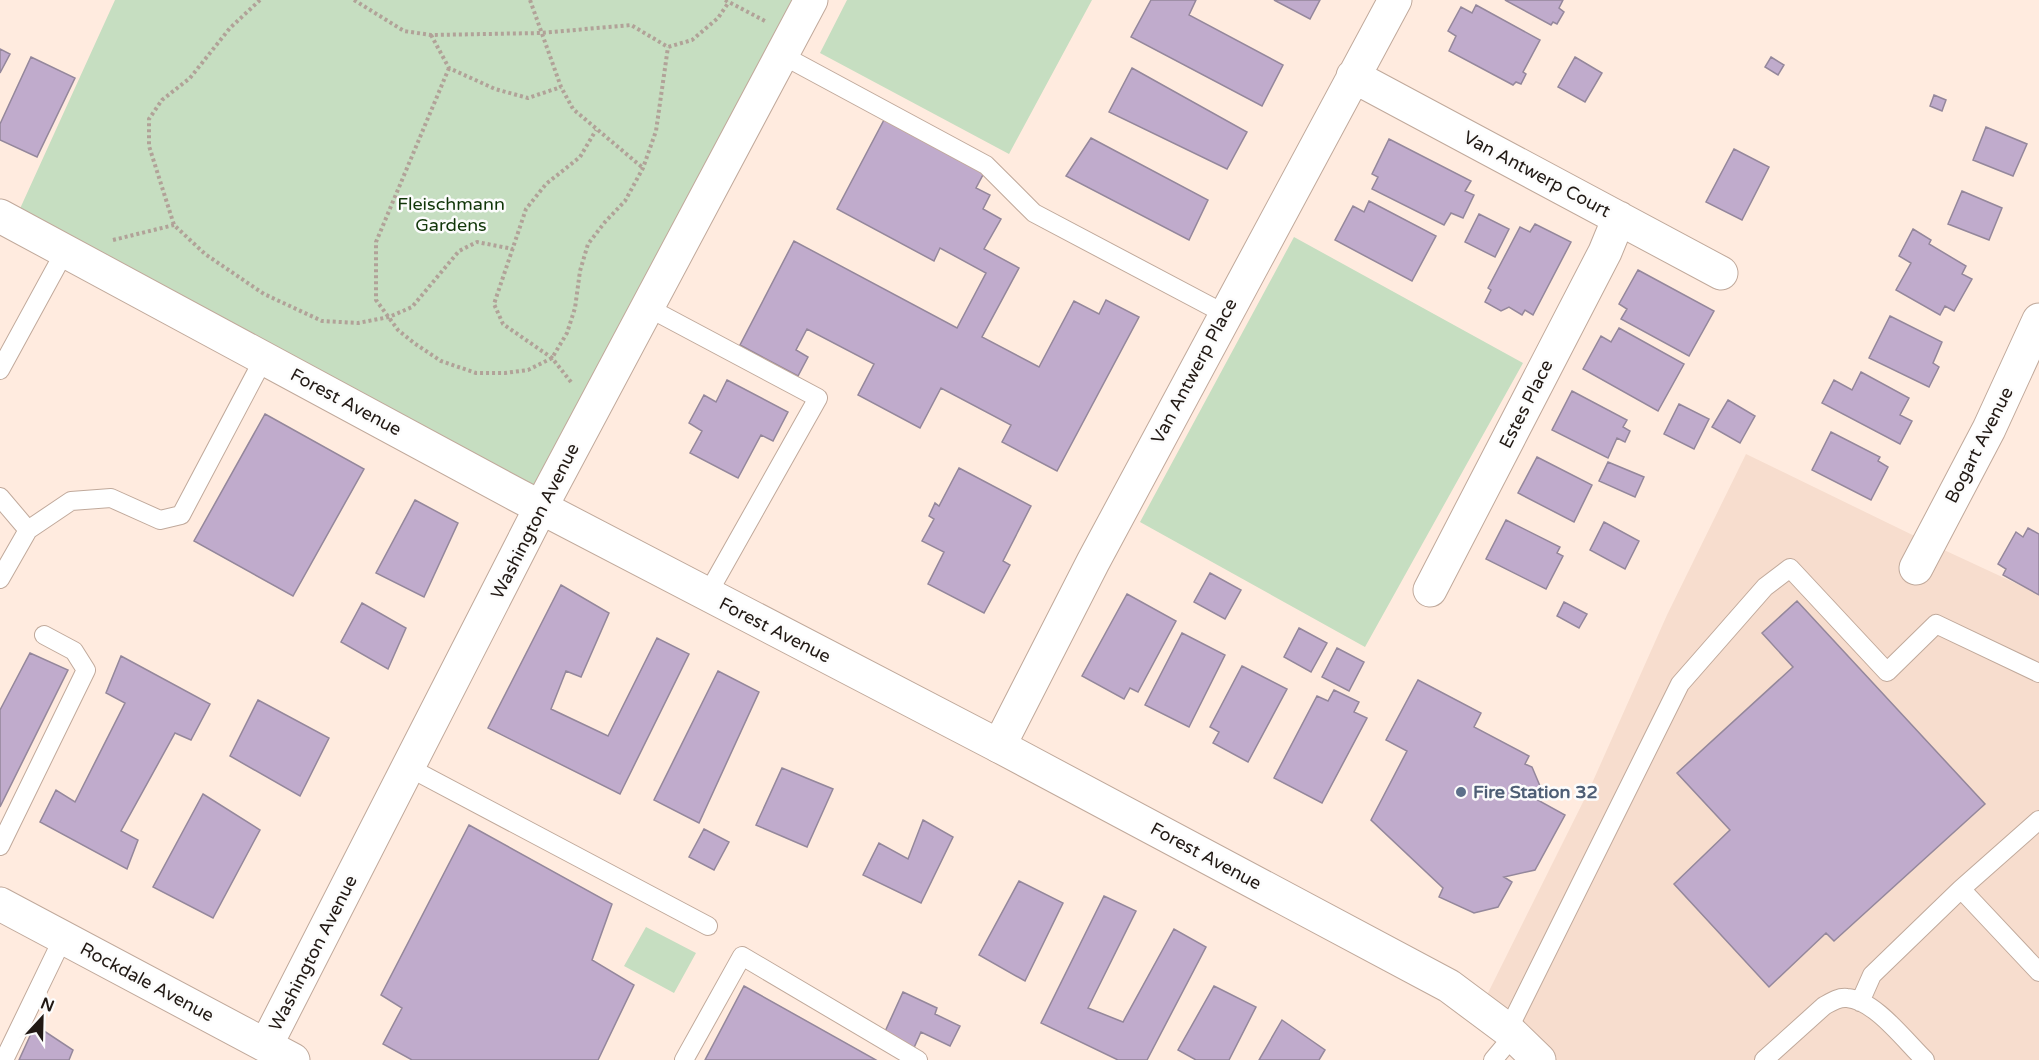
<svg xmlns="http://www.w3.org/2000/svg" width="2039" height="1060" viewBox="0 0 2039 1060" font-family="'Varela Round',sans-serif">
<style>
.built{fill:#f7ddce}
.green{fill:#c6dec1}
.building{fill:#c0abcc;stroke:#94879b;stroke-width:1.5}
.lines{fill:none;stroke-linecap:round;stroke-linejoin:round}
.lane-casing{stroke:#c0a99b;stroke-width:20}
.street-casing{stroke:#c0a99b;stroke-width:35}
.secondary-casing{stroke:#c0a99b;stroke-width:35}
.path{stroke:#b1a298;stroke-width:4;stroke-dasharray:3 3;stroke-linecap:butt}
.lane{stroke:#fff;stroke-width:18}
.street{stroke:#fff;stroke-width:33}
.secondary{stroke:#fff;stroke-width:33}
.service-dot{fill:#5c6f8a;stroke:#fcfcfc;stroke-width:2}
.labels{text-anchor:middle;dominant-baseline:central;stroke-width:5;stroke-linejoin:round;paint-order:stroke}
.street-label{font-size:18px;fill:#211914;stroke:#fcfcfc}
.park-label{font-size:18px;fill:#113609;stroke:#fcfcfc}
.service-label{font-size:18px;font-weight:bold;fill:#4e5e75;stroke:#fcfcfc;text-anchor:start}
</style>
<rect width="100%" height="100%" fill="#ffebdf"/>
<path class="built" d="M1746,454L1929,543L2039,594V1060H1539L1480,1009L1589,790L1667,615Z"/>
<path class="green" d="M115,0H811L541,507L13,224Z
M847,0H1092L1009,154L820,53Z
M1294,237L1523,363L1365,647L1140,522Z
M646,927L696,953L674,993L624,966Z"/>
<path class="building" d="M1151,0H1196L1189,15L1283,65L1262,106L1131,37Z
M1274,0H1320L1310,19Z
M1505,0H1563L1559,8L1564,12L1557,24L1553,22L1551,25Z
M1476,5L1540,40L1523,72L1526,74L1521,84L1516,82L1513,85L1449,51L1456,36L1448,31L1461,7L1472,13Z
M0,49L10,54L0,73Z
M31,57L75,78L37,157L0,140V124Z
M1575,57L1602,73L1585,102L1558,87Z
M1771,57L1784,65L1778,75L1765,67Z
M1132,68L1247,132L1227,169L1109,112Z
M1934,95L1946,100L1942,111L1930,106Z
M885,118L985,171L976,188L990,195L983,209L1001,219L984,249L1019,268L982,337L1039,367L1074,301L1099,314L1106,300L1139,317L1057,471L1002,442L1011,425L941,388L920,428L858,395L874,364L807,329L796,350L808,357L798,376L740,345L794,241L957,328L986,273L940,248L934,261L837,209Z
M1986,127L2027,144L2013,176L1973,160Z
M1091,138L1208,200L1189,240L1066,176Z
M1389,139L1471,181L1465,191L1474,195L1463,218L1451,213L1444,225L1372,189L1378,177L1372,174Z
M1734,149L1769,167L1742,220L1706,202Z
M1962,191L2002,208L1989,240L1948,224Z
M1369,201L1436,236L1412,281L1335,240L1353,206L1364,212Z
M1479,214L1509,229L1495,257L1465,242Z
M1535,224L1571,242L1533,315L1525,310L1522,315L1509,307L1501,311L1485,302L1491,290L1488,288L1520,227L1530,232Z
M1913,229L1931,240L1929,244L1966,266L1962,274L1972,279L1954,311L1945,306L1940,315L1896,290L1911,263L1899,256Z
M1638,270L1714,311L1689,356L1621,319L1627,309L1619,304Z
M1890,316L1942,342L1933,363L1939,367L1929,387L1869,358Z
M1619,328L1684,364L1658,411L1583,369L1601,336L1611,342Z
M1861,372L1909,398L1900,415L1912,421L1900,444L1822,403L1834,380L1852,390Z
M727,380L788,412L773,441L761,435L738,478L690,453L702,431L689,423L704,395L716,402Z
M1572,391L1627,420L1623,427L1630,431L1625,442L1617,438L1608,458L1552,430Z
M1728,400L1755,416L1740,443L1712,427Z
M1679,404L1709,419L1694,449L1664,434Z
M265,414L364,469L293,596L194,541Z
M1831,432L1880,457L1878,461L1888,467L1871,500L1812,470Z
M1537,457L1592,485L1574,522L1518,493Z
M1608,462L1644,477L1635,497L1599,481Z
M959,468L1031,506L1003,561L1010,565L984,613L928,584L944,552L922,541L934,519L929,516L935,503L939,506Z
M415,500L458,523L424,597L376,573Z
M1506,520L1560,547L1557,553L1563,556L1546,589L1486,559Z
M1604,522L1639,541L1625,569L1590,550Z
M2028,528L2039,534V595L2003,575L2006,569L1998,564L2016,532L2023,537Z
M1210,573L1241,590L1225,619L1194,602Z
M561,585L609,613L581,677L566,671L551,709L608,736L657,638L689,654L620,794L488,728Z
M1127,594L1176,621L1138,692L1130,688L1124,699L1082,676Z
M1797,601L1985,804L1834,941L1826,933L1769,987L1674,884L1730,830L1677,773L1793,667L1762,633Z
M1564,602L1587,614L1579,628L1557,616Z
M362,603L406,628L388,669L341,642Z
M1299,628L1327,643L1311,672L1284,657Z
M1182,633L1225,655L1189,727L1145,705Z
M1337,648L1364,662L1349,691L1322,677Z
M30,653L68,670L0,807V710Z
M121,656L210,704L191,740L175,733L121,831L138,840L127,869L40,822L56,790L75,802L125,703L106,693Z
M1242,666L1287,689L1248,762L1213,743L1219,732L1210,727Z
M718,671L759,692L699,823L654,800Z
M1418,680L1481,713L1474,727L1529,756L1525,764L1532,767L1540,786L1534,798L1565,815L1535,870L1504,877L1512,882L1498,907L1474,913L1439,897L1443,888L1371,820L1407,751L1386,740Z
M1334,690L1359,702L1354,712L1367,718L1322,803L1274,778L1317,696L1328,701Z
M258,700L329,738L300,796L230,756Z
M782,768L833,789L807,847L756,825Z
M203,794L260,830L213,918L153,887Z
M923,820L953,837L921,903L863,875L879,843L908,859Z
M469,825L612,904L592,960L634,985L598,1060H412L383,1044L402,1008L381,995Z
M704,829L729,842L714,870L689,857Z
M1019,881L1063,903L1025,981L979,955Z
M1104,896L1136,911L1088,1008L1123,1022L1174,929L1206,947L1147,1060H1118L1041,1023Z
M744,986L876,1060H705Z
M1214,986L1256,1007L1229,1060H1196L1178,1050Z
M903,992L937,1008L935,1014L960,1026L950,1046L921,1032L913,1050L883,1036Z
M1282,1020L1325,1050L1319,1060H1259Z
M35,1025L73,1050L69,1060H19Z"/>
<g class="lines">
<g class="lane-casing">
<path id="lane" d="M782,55L986,165L1034,213L1225,314
M647,307L818,398L707,595
M0,370L65,251
M0,497L28,530
M0,579L28,530L71,501L111,498L160,520L181,515L264,358
M408,767L708,926
M0,846L86,670L74,651L44,635
M1961,889L2039,972
M1860,1002L1872,975L1961,889L2039,820
M1508,1030L1680,684L1765,587L1790,568L1887,672L1936,624L2039,673
M4,1060L63,938
M684,1060L742,956L918,1060
M1493,1060L1514,1035
M1764,1060L1824,1006C1831,1002 1838,997 1847,998C1875,1000 1905,1041 1925,1060"/>
</g>
<g class="street-casing">
<path id="street" d="M1353,76L1721,273
M1916,568L1989,429L2039,320
M1430,590L1605,252L1619,218
M999,746L1093,562L1395,0
M0,904L293,1060
M266,1045L541,507"/>
</g>
<g class="secondary-casing">
<path id="secondary" d="M0,216L517,495L999,746L1449,986L1508,1030L1539,1060
M541,507L811,0"/>
</g>
<path class="path" d="M260,0L230,28L190,78L162,100L149,119V146L174,225L205,254L264,294L322,321L358,323L389,317L412,307L459,251L477,242L513,249
M354,0L404,31L431,35L541,33L631,25L668,47L692,40L718,18L729,2
M530,0L561,87L573,109L643,168
M725,0L765,21
M431,35L449,68L495,89L528,98L561,87
M449,68L376,242V300L398,330L414,343L441,361L476,373H505L528,370L552,358L567,333L575,308L580,271L588,244L605,222L625,201L643,168L656,131L668,47
M113,240L174,225
M571,382L552,358L503,324L494,304L526,209L546,184L580,157L596,130"/>
<use href="#lane" class="lane"/>
<use href="#street" class="street"/>
<use href="#secondary" class="secondary"/>
</g>
<circle class="service-dot" cx="1461" cy="792" r="6"/>
<g class="labels">
<g class="street-label">
<text transform="translate(1537 174) rotate(28)">Van Antwerp Court</text>
<text transform="translate(1194 371) rotate(-62)">Van Antwerp Place</text>
<text transform="translate(346 402) rotate(28)">Forest Avenue</text>
<text transform="translate(1526 404) rotate(-63)">Estes Place</text>
<text transform="translate(1979 445) rotate(-63)">Bogart Avenue</text>
<text transform="translate(535 521) rotate(-63)">Washington Avenue</text>
<text transform="translate(775 630) rotate(27)">Forest Avenue</text>
<text transform="translate(1206 856) rotate(28)">Forest Avenue</text>
<text transform="translate(313 953) rotate(-63)">Washington Avenue</text>
<text transform="translate(147 982) rotate(28)">Rockdale Avenue</text>
</g>
<g class="park-label">
<text x="451" y="204">Fleischmann<tspan x="451" dy="21">Gardens</tspan></text>
</g>
<g class="service-label">
<text x="1473" y="792">Fire Station 32</text>
</g>
</g>
<g transform="translate(42 1018) rotate(22)" stroke="#fcfcfc" stroke-width="4.5" paint-order="stroke">
<path d="M0-4.5L10 22L0 15L-10 22Z" fill="#211914"/>
<text y="-9" font-size="16" font-weight="bold" text-anchor="middle" fill="#211914">N</text>
</g>
</svg>
